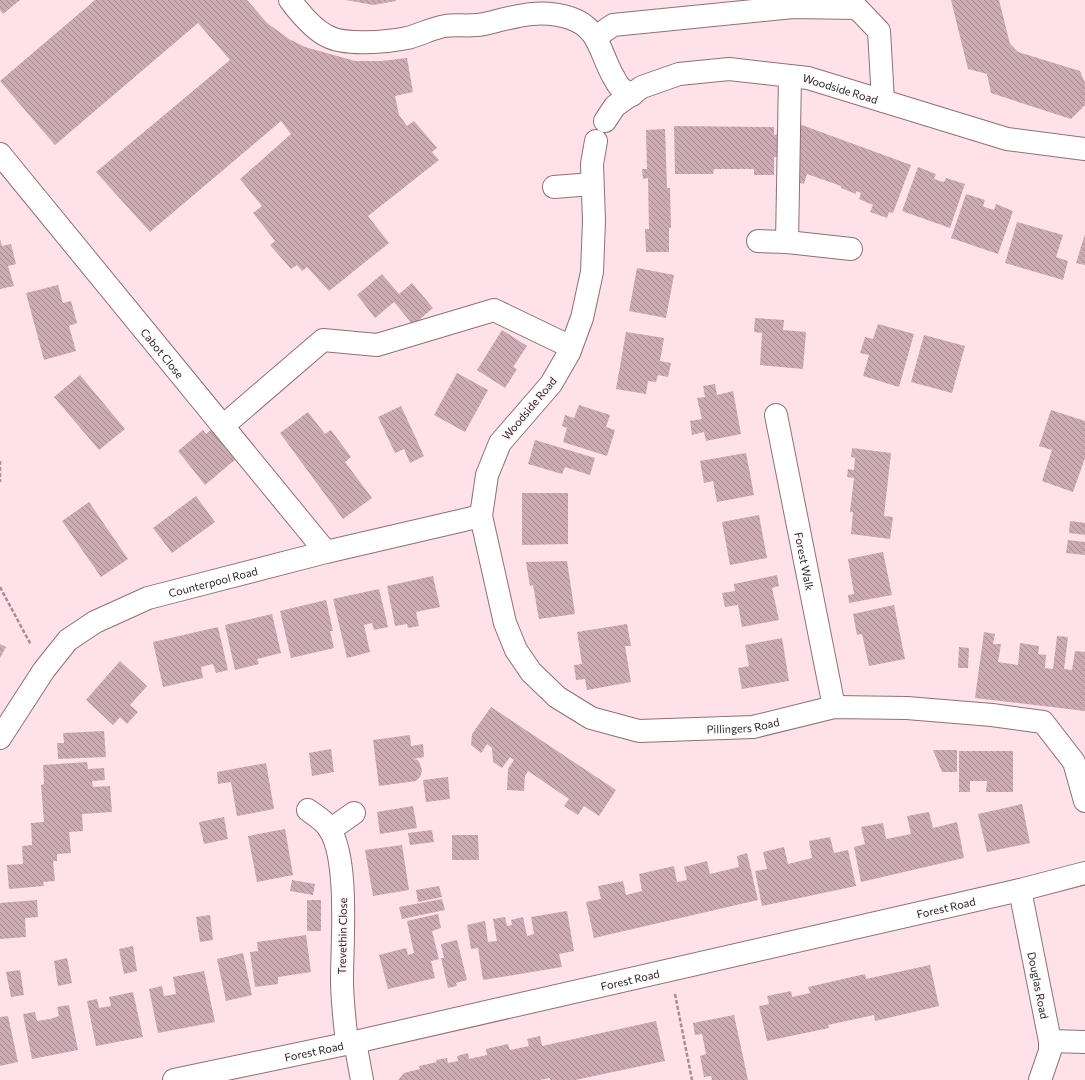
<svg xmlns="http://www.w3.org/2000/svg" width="1085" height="1080" viewBox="0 0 1085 1080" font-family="Commissioner,sans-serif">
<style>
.building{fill:url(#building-back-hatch)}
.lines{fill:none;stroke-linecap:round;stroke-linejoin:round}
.minor-casing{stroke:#8f6f78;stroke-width:24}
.path{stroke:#a48e93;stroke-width:2.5;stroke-dasharray:4 2;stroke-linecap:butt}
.minor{stroke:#fff;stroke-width:22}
.labels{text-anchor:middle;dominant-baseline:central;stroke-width:3.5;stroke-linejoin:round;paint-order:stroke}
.street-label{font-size:11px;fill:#291c1f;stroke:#fcf5f7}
</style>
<defs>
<pattern id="building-back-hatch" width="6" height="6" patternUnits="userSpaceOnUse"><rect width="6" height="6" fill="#cdaab4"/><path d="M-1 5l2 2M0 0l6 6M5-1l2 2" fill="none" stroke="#a68a92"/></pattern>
</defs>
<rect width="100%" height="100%" fill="#fee1e9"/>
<path class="building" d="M0,0H20L3,14L0,10Z
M95,0H247L267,23L289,39L305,47L355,61H381L407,58L413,92L395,96L399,115L407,126L414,121L437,148L432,152L439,160L368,216L389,243L329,291L307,267L302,271L297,265L291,269L270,245L275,241L253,213L262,206L240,179L291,134L281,121L150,232L96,172L230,60L198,23L55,145L0,81Z
M346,0H396V1L373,5Z
M951,0H999L1010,44L1018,52L1080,71L1085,83V105L1071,119L991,93L987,74L968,69Z
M799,124L911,165L893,213L889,212L887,218L870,212L873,205L859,199L861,193L856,191V194L841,188V186L807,174L804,184L794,181Z
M674,126L774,127V135L779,134V157H774V175H754V169H714L713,174H675Z
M665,129L667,188H670L671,228H669V252H646L645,229H649L648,178L643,179L642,169H647L646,130Z
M918,167L936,174L934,179L940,181L944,182L946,178L965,184L950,228L902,211Z
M966,194L985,200L983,206L987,208L994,210L996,204L1013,211L998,254L951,238Z
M1017,222L1063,235L1056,257L1068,261L1063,280L1005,263Z
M1085,234V265L1076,263Z
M0,239L2,246L11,244L16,264L8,266L14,286L0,289Z
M637,268L674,275L666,318L629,311Z
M382,274L399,294L412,283L433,308L413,325L394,302L375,318L357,295Z
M58,285L63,303L71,301L77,323L69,326L76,351L44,360L26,293Z
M755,318L784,320L783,330L806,332L803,369L760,365L762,333L754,332Z
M878,324L914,334L899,387L863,376L869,355L860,353L865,337L873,339Z
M502,330L527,346L513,367L517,369L505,388L477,370Z
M626,332L664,338L660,361L671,363L668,377L658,375L656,382L648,381L646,394L616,389Z
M924,335L965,346L952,393L911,382Z
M457,373L488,390L465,432L434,415Z
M80,375L125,429L99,450L54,397Z
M715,384L717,395L733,391L741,434L706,441L704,432L692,435L690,421L702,419L697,398L705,397L703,386Z
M579,405L610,415L606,427L615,430L607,456L563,442L567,428L562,426L565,415L574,418Z
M401,406L424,456L410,463L404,449L395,453L378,417Z
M1051,410L1085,421V458L1073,492L1042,481L1052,450L1039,446Z
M308,412L325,434L331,430L351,457L345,462L372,498L343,519L280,433Z
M212,429L236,459L205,485L178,451L203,430L206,434Z
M535,440L595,458L590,475L565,467L562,474L528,464Z
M852,448L891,453L884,516L893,517L890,539L851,534L853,512H850L854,478L847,477L848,469L854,470L855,458L851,457Z
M746,453L754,495L717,502L713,481L704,483L700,461Z
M522,493H568V544L522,545Z
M196,496L215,522L172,553L153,528Z
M89,502L128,559L101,577L62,521Z
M759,515L767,558L730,565L722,522Z
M1070,521L1085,523V535L1069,533Z
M1068,540L1085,542V555L1066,553Z
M883,552L892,595L849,603L848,595L854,594L848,559Z
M567,561L575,614L539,619L533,585L530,586L526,562Z
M777,575L779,586L772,588L779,620L742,627L738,605L725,607L722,593L735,591L734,584Z
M433,576L440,607L416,612L419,626L408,628L407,624L395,626L387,586Z
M379,589L388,627L374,630L372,623L364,625L370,652L347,658L333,599Z
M326,600L333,631H330L334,648L291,658L280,611Z
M894,605L905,659L869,666L862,634L857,635L853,614Z
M272,614L281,653L257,659L259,664L235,670L225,625Z
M627,624L631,646H625L631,682L587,690L585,679L576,680L574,665L582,664L577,632Z
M218,627L228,670L216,673L213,664L201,667L203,678L163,687L153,642Z
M984,632L995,634L993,644H1001L998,662L1018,665L1020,643L1039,646L1038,654L1046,655L1045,668L1053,669L1057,636L1068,637L1064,669L1072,670L1075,651L1085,652V711L975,698Z
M782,638L789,681L742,689L738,668L749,666L745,645Z
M0,644L6,647L0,658Z
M959,647L969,648L968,668H958Z
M120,661L147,686L130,705L138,712L127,724L120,717L113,725L86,700Z
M491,707L616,790L599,816L584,806L578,815L564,806L569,799L528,771L525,776L524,791L507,790L508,769L514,760L510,757L502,768L493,762L492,748L487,744L481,753L471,745L472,734Z
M104,731L106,757L58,759L57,743H64L63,733Z
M410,735L411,746L423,744L424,757L413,759L418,760L420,764L422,771L420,777L416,781L379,786L373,740Z
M331,749L334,772L312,776L309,753Z
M933,750H957V772H942Z
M959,751H1013V792H986L987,781H970V792H959Z
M87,762L88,769L104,768L105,780L92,781L93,787L110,786L112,812L82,814L83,831L69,832L71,853L57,854V861H53L55,881L43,882L44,886L9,889L7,865L23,864L22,846L32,845L31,823L44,822L41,785L44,784L43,765Z
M266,763L274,809L237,816L231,782L218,784L217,772Z
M448,777L450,799L426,802L423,780Z
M1022,804L1030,843L987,852L978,814Z
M413,806L417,828L380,834L377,812Z
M929,812L933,828L957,822L964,858L861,882L854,847L865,844L861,827L883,823L886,839L911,834L907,816Z
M224,817L228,839L204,844L199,822Z
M285,829L293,875L257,882L248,836Z
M432,830L434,842L410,845L408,833Z
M452,835H478L479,860H452Z
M830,837L834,853L848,850L856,886L762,906L755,871L767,869L763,852L784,847L788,864L812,858L809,841Z
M402,845L409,890L373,896L365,850Z
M747,853L758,900L594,938L586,902L601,899L598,886L623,881L626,895L642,891L639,874L674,866L677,882L687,880L684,867L707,861L710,874L739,867L737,856Z
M292,880L315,884L313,895L290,891Z
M439,886L442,897L418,902L416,890Z
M442,899L445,910L402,919L399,907Z
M37,900L38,917L25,918L26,937L0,939V903Z
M307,900H321V931H307Z
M567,911L574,951L559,954L562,967L483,980L478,948L471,949L467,925L485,921L488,942L497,941L493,919L505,917L507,926L512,925L511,920L523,917L527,936L534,934L531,917Z
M438,914L441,928L432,931L439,959L431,961L435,978L388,989L379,955L406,948L408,955L414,953L407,921Z
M210,915L213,940L200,942L196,917Z
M306,935L311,972L278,977V984L255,987L250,952L258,951L257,942Z
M457,940L467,980L456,983L457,986L448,988L441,958H444L441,944Z
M133,946L137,971L124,974L119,949Z
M243,953L252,995L226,1001L217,959Z
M67,958L72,983L58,986L54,961Z
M930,965L939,1006L875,1021L874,1015L828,1025L829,1028L767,1041L759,1006L769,1004L767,996L791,991L792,997L810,993L808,987L865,974L866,979Z
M20,970L24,995L11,997L6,972Z
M204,971L215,1022L158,1033L149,989L162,986L164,996L176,994L173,977Z
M133,992L143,1037L96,1046L87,1001L97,999L99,1008L111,1006L109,997Z
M69,1005L78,1050L32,1059L23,1014L35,1012L37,1021L50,1019L59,1016L57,1007Z
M734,1015L748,1080H712L711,1076L704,1077L700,1056L706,1054L702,1034L695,1035L693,1023Z
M8,1016L18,1062L0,1066V1017Z
M656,1021L665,1061L575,1080H550V1078L540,1080H398L404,1073L420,1069L419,1066L437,1062L436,1060L447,1058L448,1063L458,1061L457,1056L468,1053L469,1059L487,1055L486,1049L508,1044L510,1050L529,1046L527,1039L540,1036L542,1046Z"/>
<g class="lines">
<g class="minor-casing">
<g id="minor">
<path d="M290,0C299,12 313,29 327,36C345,46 387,42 407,38C420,35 432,28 445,26C457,24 471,27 484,24C514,17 539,8 570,18C599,27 600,53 613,76C615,79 617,84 619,86C622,90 628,92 632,95"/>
<path d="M596,37L613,25L793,7L857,8L879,31L883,101"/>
<path id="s1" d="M605,121L615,106L642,87L679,74L729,69L808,78L1007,139L1085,149"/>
<path id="s2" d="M596,141L592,164L594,221L592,272L582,318L569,353L551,384L500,443L487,475L481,516L505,623L516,650L531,672L557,697L591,718L639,731L753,727L834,707L907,708L992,715L1043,722L1074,762L1085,801"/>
<path id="s3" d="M0,154L326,552"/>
<path d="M554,187L592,184"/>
<path d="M758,241L787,242L851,249"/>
<path d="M787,242L790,76"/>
<path id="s4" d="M776,415L834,707"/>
<path d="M223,426L323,340L377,345L494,310L571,347"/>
<path id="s5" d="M0,738L44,670L68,640L95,622L148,598L326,552L481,516"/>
<path d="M308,810C316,816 325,821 330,830C349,861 342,943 342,980C342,1001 345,1023 347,1044"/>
<path d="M330,830L354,813"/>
<path id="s6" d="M1020,890L1050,1041V1051L1040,1080"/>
<path d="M1050,1041L1085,1042"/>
<path d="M355,1042L362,1080"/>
<path id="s7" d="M174,1080L355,1042L1020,890L1085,873"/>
</g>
</g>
<path class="path" d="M0,461V482
M0,587L31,645
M675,994L692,1080"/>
<use href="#minor" class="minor"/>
</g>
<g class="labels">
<g class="street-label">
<text stroke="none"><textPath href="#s1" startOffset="254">Woodside Road</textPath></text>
<text stroke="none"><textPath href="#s3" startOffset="257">Cabot Close</textPath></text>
<text transform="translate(529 408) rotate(-50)">Woodside Road</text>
<text stroke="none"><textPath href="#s4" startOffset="149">Forest Walk</textPath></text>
<text stroke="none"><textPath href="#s5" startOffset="277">Counterpool Road</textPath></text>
<text stroke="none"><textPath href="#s2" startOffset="801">Pillingers Road</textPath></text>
<text stroke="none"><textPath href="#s7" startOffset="791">Forest Road</textPath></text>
<text transform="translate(342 936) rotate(-89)">Trevethin Close</text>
<text stroke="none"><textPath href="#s7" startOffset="467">Forest Road</textPath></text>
<text stroke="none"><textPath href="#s6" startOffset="97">Douglas Road</textPath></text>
<text stroke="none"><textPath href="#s7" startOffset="143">Forest Road</textPath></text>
</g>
</g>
</svg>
